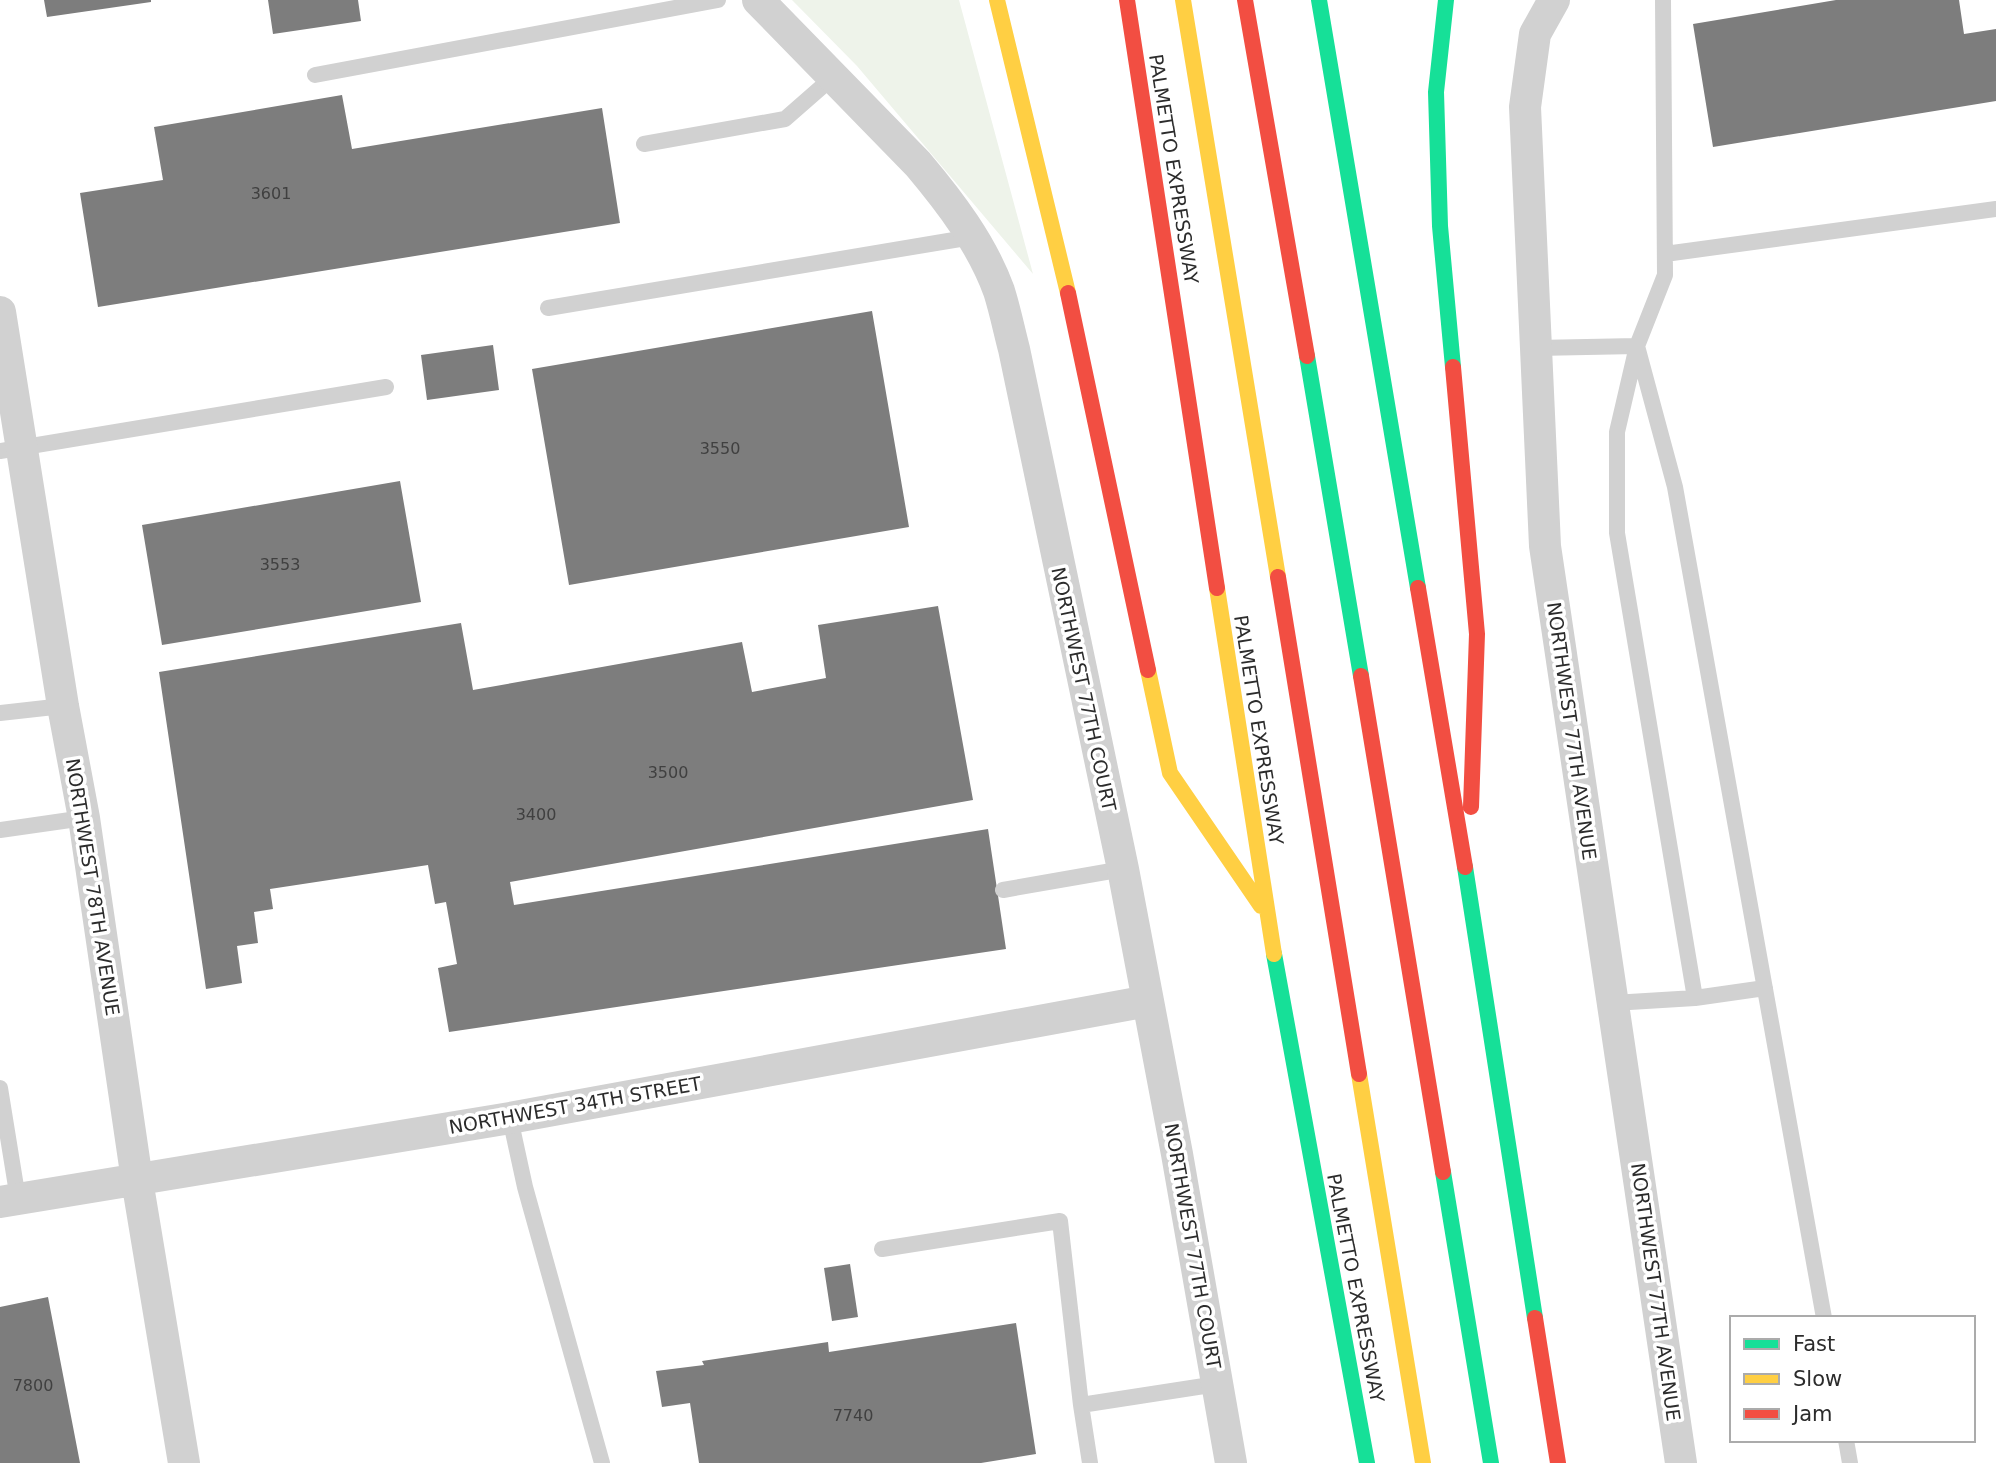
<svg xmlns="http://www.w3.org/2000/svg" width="1996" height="1463" viewBox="0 0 1996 1463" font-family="'DejaVu Sans',sans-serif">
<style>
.green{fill:#eef3ea}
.building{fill:#7d7d7d}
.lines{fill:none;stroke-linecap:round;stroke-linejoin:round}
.lane{stroke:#d1d1d1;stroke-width:16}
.street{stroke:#d1d1d1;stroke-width:32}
.fast{stroke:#16e098;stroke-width:16}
.slow{stroke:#ffcf43;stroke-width:16}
.jam{stroke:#f24e42;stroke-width:16}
.labels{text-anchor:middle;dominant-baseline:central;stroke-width:7;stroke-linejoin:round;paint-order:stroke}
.number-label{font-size:16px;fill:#404040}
.street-label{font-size:19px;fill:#2c2c2c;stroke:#fff}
</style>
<rect width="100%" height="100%" fill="#fff"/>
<path class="green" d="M792,0H959L1033,274L857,66Z"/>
<path class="building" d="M44,0H151V2L47,17Z
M268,0H358L361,21L273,34Z
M1836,0H1959L1964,34L1996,29V101L1713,147L1693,24Z
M342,95L352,149L602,108L620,223L98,307L80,193L163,180L154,127Z
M872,311L909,527L569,585L532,369Z
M493,345L499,390L427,400L421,355Z
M400,481L421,602L162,645L142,525Z
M938,606L973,800L510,882L514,905L988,829L1006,949L449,1032L438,968L457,964L446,902L435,904L428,865L270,889L273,909L254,912L258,943L237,946L242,983L206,989L159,672L461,623L473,690L742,642L752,692L826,678L818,625Z
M850,1264L858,1317L832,1321L824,1268Z
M48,1297L80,1463H0V1307Z
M1016,1323L1036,1454L981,1463H699L690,1403L662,1407L656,1371L704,1365L702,1361L828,1342L829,1352Z"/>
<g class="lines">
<path class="lane" d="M1663,0L1665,275L1637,346L1675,487L1824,1318
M315,75L718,0
M644,144L785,119L833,77
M1665,254L1996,209
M548,308L972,237
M1536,348L1637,346L1617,432V533L1695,998L1765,988
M0,451L386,387
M0,713L63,706
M0,830L84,818
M1003,890L1123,869
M1613,1003L1695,998
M0,1088L18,1199
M510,1118L525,1187L602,1463
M882,1249L1060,1221L1081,1405L1217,1384
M1081,1405L1090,1463
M1846,1440L1850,1463"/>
<path class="street" d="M758,0L918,164C950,202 982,244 999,291C1005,310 1009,330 1014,349L1123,869L1177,1154L1231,1463
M1554,0L1535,34L1525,107L1545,546L1681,1463
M0,312L63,706L84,818L137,1180L184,1463
M0,1202L510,1118L1148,1001"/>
<path class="fast" d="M1319,0L1418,588
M1446,0L1436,92L1440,226L1453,367
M1307,356L1361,676
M1465,867L1535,1318
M1274,954L1367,1463
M1443,1172L1491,1463"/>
<path class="slow" d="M997,0L1068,293
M1183,0L1278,577
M1217,588L1274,954
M1148,670L1170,773L1261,906
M1359,1074L1423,1463"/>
<path class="jam" d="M1127,0L1217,588
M1245,0L1307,356
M1068,293L1148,670
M1453,367L1477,634L1471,807
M1278,577L1359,1074
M1418,588L1465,867
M1361,676L1443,1172
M1535,1318L1558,1463"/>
</g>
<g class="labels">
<g class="number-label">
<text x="271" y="193">3601</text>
<text x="720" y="448">3550</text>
<text x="280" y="564">3553</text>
<text x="668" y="772">3500</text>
<text x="536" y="814">3400</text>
<text x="33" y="1385">7800</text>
<text x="853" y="1415">7740</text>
</g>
<g class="street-label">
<text transform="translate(1174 169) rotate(81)">PALMETTO EXPRESSWAY</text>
<text transform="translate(1084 689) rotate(78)">NORTHWEST 77TH COURT</text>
<text transform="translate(1259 730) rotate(81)">PALMETTO EXPRESSWAY</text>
<text transform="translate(1572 731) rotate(82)">NORTHWEST 77TH AVENUE</text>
<text transform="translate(93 887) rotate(81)">NORTHWEST 78TH AVENUE</text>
<text transform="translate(575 1105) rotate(-10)">NORTHWEST 34TH STREET</text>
<text transform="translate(1193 1246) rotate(80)">NORTHWEST 77TH COURT</text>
<text transform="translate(1356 1288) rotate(79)">PALMETTO EXPRESSWAY</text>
<text transform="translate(1656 1292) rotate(82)">NORTHWEST 77TH AVENUE</text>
</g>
</g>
<rect x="1730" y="1316" width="245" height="126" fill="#ffffff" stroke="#ababab" stroke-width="2"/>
<rect x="1744" y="1339" width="35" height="10" fill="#16e098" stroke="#ababab" stroke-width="2"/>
<text x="1793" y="1351" font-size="21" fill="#2c2c2c">Fast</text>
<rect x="1744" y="1374" width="35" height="10" fill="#ffcf43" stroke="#ababab" stroke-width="2"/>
<text x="1793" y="1386" font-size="21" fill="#2c2c2c">Slow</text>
<rect x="1744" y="1409" width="35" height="10" fill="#f24e42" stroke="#ababab" stroke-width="2"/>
<text x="1793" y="1421" font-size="21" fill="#2c2c2c">Jam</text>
</svg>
